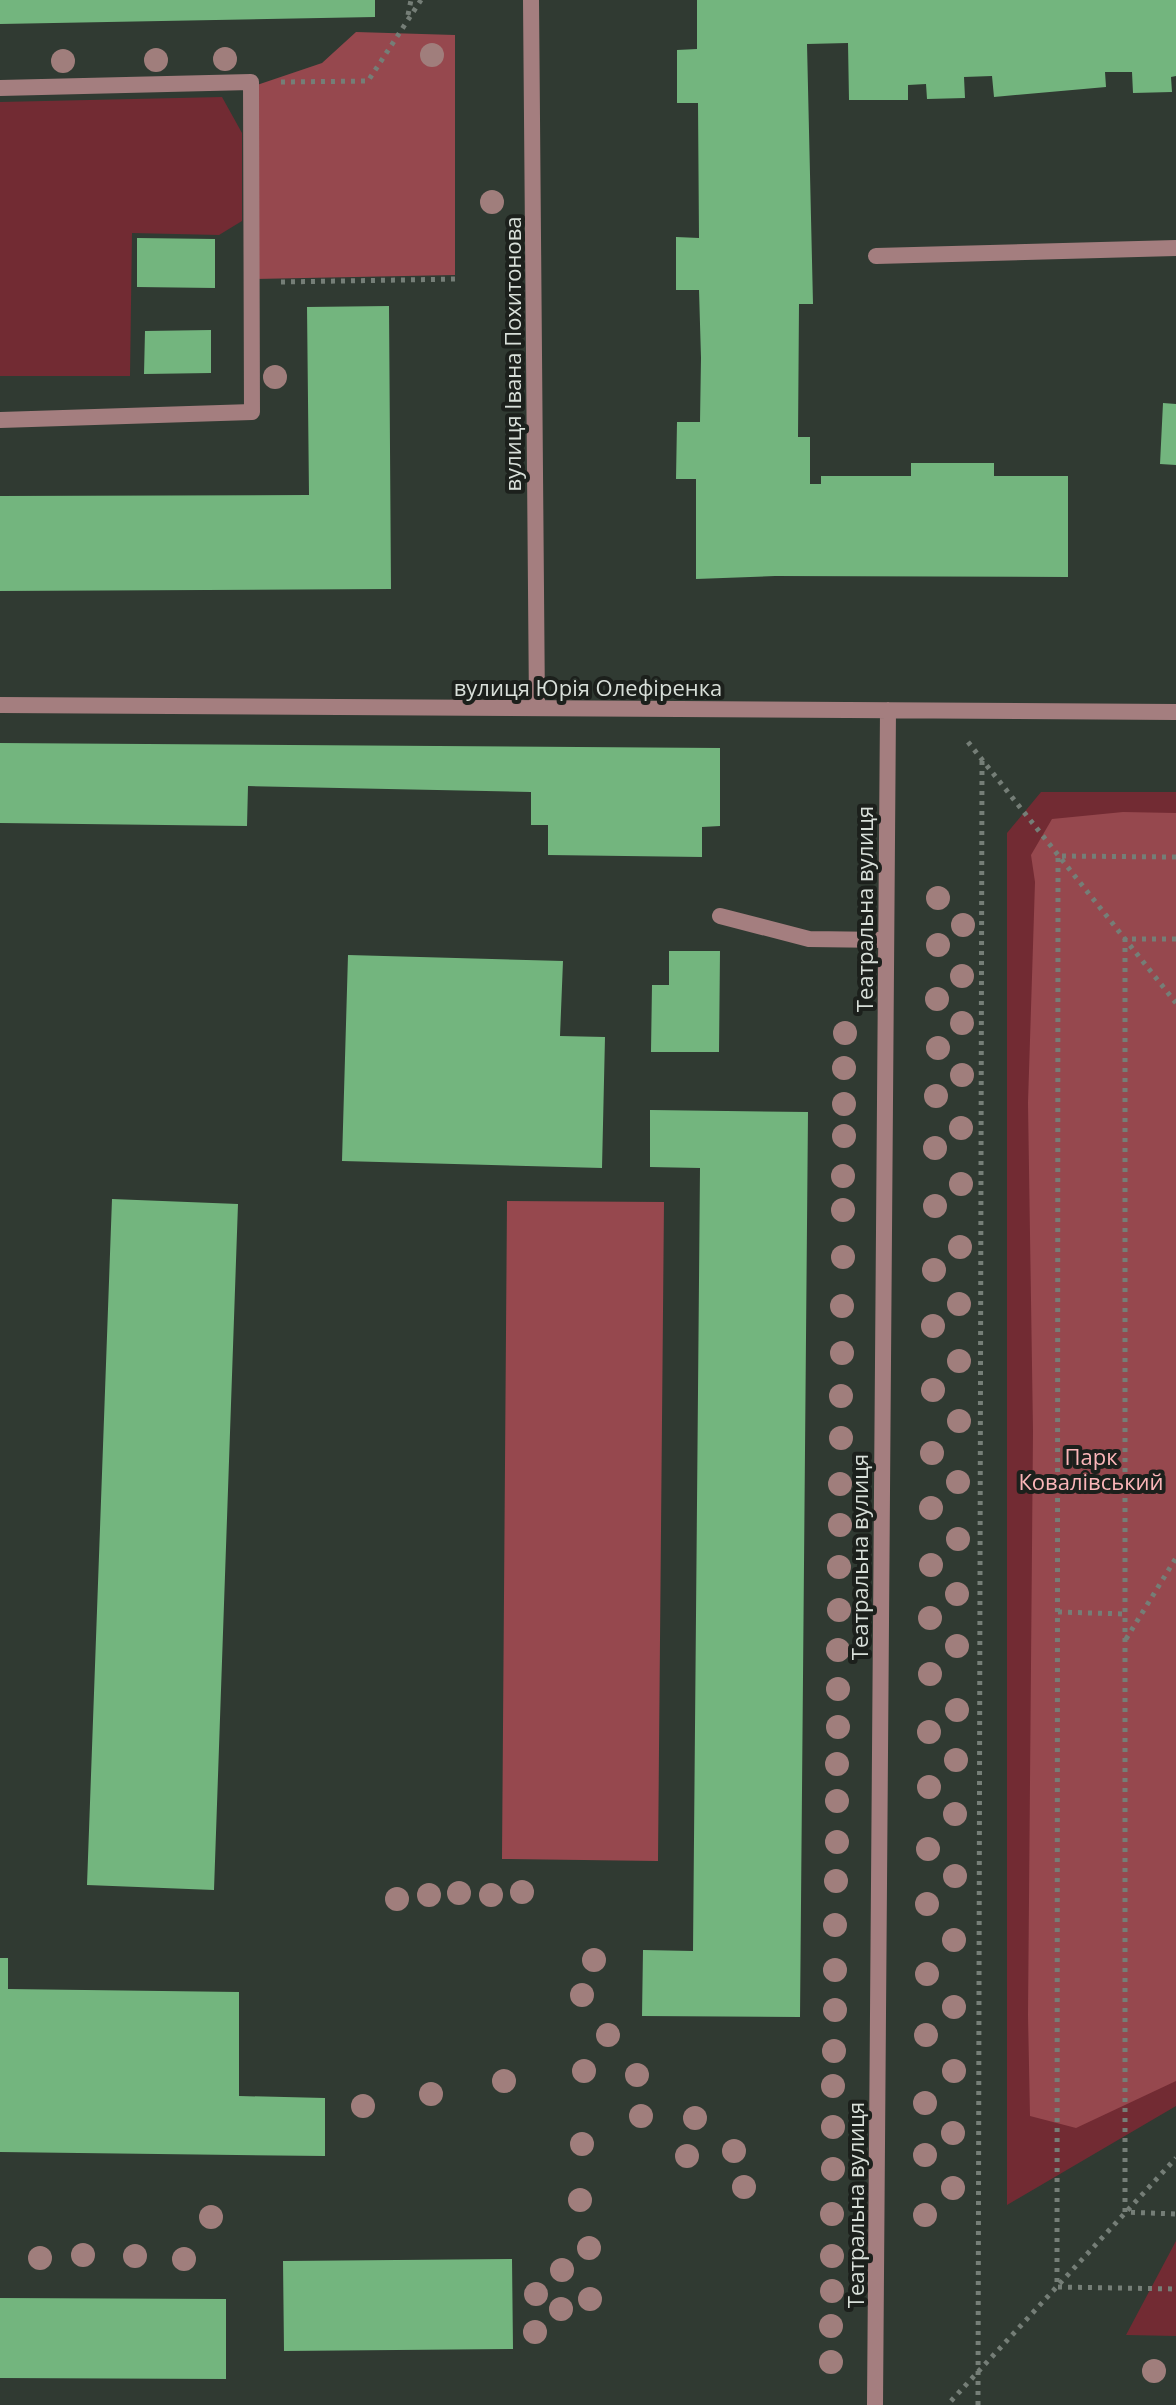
<svg xmlns="http://www.w3.org/2000/svg" width="1176" height="2405" viewBox="0 0 1176 2405" font-family="'Open Sans',sans-serif">
<style>
.green{fill:#722b33}
.forest{fill:#96484e}
.building{fill:#73b57e}
.lines{fill:none;stroke-linecap:round;stroke-linejoin:round}
.path{stroke:#757e77;stroke-width:5;stroke-dasharray:4 6;stroke-linecap:butt}
.lane{stroke:#a47e7f;stroke-width:16}
.street{stroke:#a47e7f;stroke-width:16}
.tree{fill:#a07e7c}
.labels{text-anchor:middle;dominant-baseline:central;stroke-width:8;stroke-linejoin:round;paint-order:stroke}
.street-label{font-size:22px;fill:#d8dfd9;stroke:#1c201c}
.park-label{font-size:22px;fill:#fbb6b9;stroke:#1c201c}
</style>
<rect width="100%" height="100%" fill="#303a32"/>
<path class="green" d="M222,97L242,133V221L219,235L132,233L130,376H0V102Z
M1041,792H1176V2106L1007,2205V833Z
M1176,2241V2336L1126,2335Z"/>
<path class="forest" d="M356,32L455,35V275L255,279L254,86L322,63Z
M1123,812L1176,813V2081L1076,2128L1030,2116L1028,2015L1033,1431L1028,1103L1035,882L1031,855L1052,819Z
M507,1201L664,1202L658,1861L502,1859Z"/>
<path class="building" d="M0,0H375V17L0,24Z
M697,0H1176V76L1171,77L1172,92L1133,93L1132,72H1105L1106,87L994,97L992,76L964,77L965,98L927,99L926,84L908,85V100H849L848,43L807,44L813,304H799L798,437H810V484H821V476H911V463H994V476H1068V577L775,576L696,579V479H676L677,422H700L701,358L699,290H676V237L699,238L698,103H677V50L697,49Z
M137,238L215,239V288L137,287Z
M389,306L391,589L0,591V496L309,495L307,307Z
M211,330V373L144,374L145,331Z
M1163,403L1176,404V465L1160,464Z
M0,743L720,748V826L702,827V857L548,855V825H531V792L248,786L247,826L0,823Z
M669,951H720L719,1052H651L652,985H669Z
M348,955L563,961L560,1036L605,1037L602,1168L342,1161Z
M650,1110L808,1112L800,2017L642,2016L643,1950L693,1951L700,1168L650,1167Z
M112,1199L238,1204L214,1890L87,1885Z
M0,1958H8V1989L239,1992V2096L325,2098V2156L0,2152Z
M512,2259L513,2349L284,2351L283,2261Z
M0,2298L226,2299V2379L0,2378Z"/>
<g class="lines">
<path class="path" d="M408,15L411,0
M281,82L368,81L421,0
M281,282L458,279
M968,742L1176,1003
M1176,857L1058,856L1057,2287L1176,2289
M1176,939H1125V2212L1176,2214
M1058,1612L1125,1614
M1126,1639L1176,1558
M951,2401L1176,2158
M978,2405L982,760"/>
<path class="lane" d="M0,88L251,82L252,412L0,420
M876,256L1176,248
M720,916L809,939L886,940"/>
<path class="street" d="M531,0L537,708
M0,705L1176,712
M875,2405L888,710"/>
</g>
<g class="tree">
<circle cx="432" cy="55" r="12"/>
<circle cx="225" cy="59" r="12"/>
<circle cx="156" cy="60" r="12"/>
<circle cx="63" cy="61" r="12"/>
<circle cx="492" cy="202" r="12"/>
<circle cx="275" cy="377" r="12"/>
<circle cx="938" cy="898" r="12"/>
<circle cx="963" cy="925" r="12"/>
<circle cx="938" cy="945" r="12"/>
<circle cx="962" cy="976" r="12"/>
<circle cx="937" cy="999" r="12"/>
<circle cx="962" cy="1023" r="12"/>
<circle cx="845" cy="1033" r="12"/>
<circle cx="938" cy="1048" r="12"/>
<circle cx="844" cy="1068" r="12"/>
<circle cx="962" cy="1075" r="12"/>
<circle cx="936" cy="1096" r="12"/>
<circle cx="844" cy="1104" r="12"/>
<circle cx="961" cy="1128" r="12"/>
<circle cx="844" cy="1136" r="12"/>
<circle cx="935" cy="1148" r="12"/>
<circle cx="843" cy="1176" r="12"/>
<circle cx="961" cy="1184" r="12"/>
<circle cx="935" cy="1206" r="12"/>
<circle cx="843" cy="1210" r="12"/>
<circle cx="960" cy="1247" r="12"/>
<circle cx="843" cy="1257" r="12"/>
<circle cx="934" cy="1270" r="12"/>
<circle cx="959" cy="1304" r="12"/>
<circle cx="842" cy="1306" r="12"/>
<circle cx="933" cy="1326" r="12"/>
<circle cx="842" cy="1353" r="12"/>
<circle cx="959" cy="1361" r="12"/>
<circle cx="933" cy="1390" r="12"/>
<circle cx="841" cy="1396" r="12"/>
<circle cx="959" cy="1421" r="12"/>
<circle cx="841" cy="1438" r="12"/>
<circle cx="932" cy="1453" r="12"/>
<circle cx="958" cy="1482" r="12"/>
<circle cx="840" cy="1484" r="12"/>
<circle cx="931" cy="1508" r="12"/>
<circle cx="840" cy="1525" r="12"/>
<circle cx="958" cy="1539" r="12"/>
<circle cx="931" cy="1565" r="12"/>
<circle cx="839" cy="1567" r="12"/>
<circle cx="957" cy="1594" r="12"/>
<circle cx="839" cy="1610" r="12"/>
<circle cx="930" cy="1618" r="12"/>
<circle cx="957" cy="1646" r="12"/>
<circle cx="838" cy="1650" r="12"/>
<circle cx="930" cy="1674" r="12"/>
<circle cx="838" cy="1689" r="12"/>
<circle cx="957" cy="1710" r="12"/>
<circle cx="838" cy="1727" r="12"/>
<circle cx="929" cy="1732" r="12"/>
<circle cx="956" cy="1760" r="12"/>
<circle cx="837" cy="1764" r="12"/>
<circle cx="929" cy="1787" r="12"/>
<circle cx="837" cy="1801" r="12"/>
<circle cx="955" cy="1814" r="12"/>
<circle cx="837" cy="1842" r="12"/>
<circle cx="928" cy="1849" r="12"/>
<circle cx="955" cy="1876" r="12"/>
<circle cx="836" cy="1881" r="12"/>
<circle cx="522" cy="1892" r="12"/>
<circle cx="459" cy="1893" r="12"/>
<circle cx="429" cy="1895" r="12"/>
<circle cx="491" cy="1895" r="12"/>
<circle cx="397" cy="1899" r="12"/>
<circle cx="927" cy="1904" r="12"/>
<circle cx="835" cy="1925" r="12"/>
<circle cx="954" cy="1940" r="12"/>
<circle cx="594" cy="1960" r="12"/>
<circle cx="835" cy="1970" r="12"/>
<circle cx="927" cy="1974" r="12"/>
<circle cx="582" cy="1995" r="12"/>
<circle cx="954" cy="2007" r="12"/>
<circle cx="835" cy="2010" r="12"/>
<circle cx="608" cy="2035" r="12"/>
<circle cx="926" cy="2035" r="12"/>
<circle cx="834" cy="2051" r="12"/>
<circle cx="584" cy="2071" r="12"/>
<circle cx="954" cy="2071" r="12"/>
<circle cx="637" cy="2075" r="12"/>
<circle cx="504" cy="2081" r="12"/>
<circle cx="833" cy="2086" r="12"/>
<circle cx="431" cy="2094" r="12"/>
<circle cx="925" cy="2103" r="12"/>
<circle cx="363" cy="2106" r="12"/>
<circle cx="641" cy="2116" r="12"/>
<circle cx="695" cy="2118" r="12"/>
<circle cx="833" cy="2127" r="12"/>
<circle cx="953" cy="2133" r="12"/>
<circle cx="582" cy="2144" r="12"/>
<circle cx="734" cy="2151" r="12"/>
<circle cx="925" cy="2155" r="12"/>
<circle cx="687" cy="2156" r="12"/>
<circle cx="833" cy="2169" r="12"/>
<circle cx="744" cy="2187" r="12"/>
<circle cx="953" cy="2188" r="12"/>
<circle cx="580" cy="2200" r="12"/>
<circle cx="832" cy="2214" r="12"/>
<circle cx="925" cy="2215" r="12"/>
<circle cx="211" cy="2217" r="12"/>
<circle cx="589" cy="2248" r="12"/>
<circle cx="83" cy="2255" r="12"/>
<circle cx="135" cy="2256" r="12"/>
<circle cx="832" cy="2256" r="12"/>
<circle cx="40" cy="2258" r="12"/>
<circle cx="184" cy="2259" r="12"/>
<circle cx="562" cy="2270" r="12"/>
<circle cx="832" cy="2291" r="12"/>
<circle cx="536" cy="2294" r="12"/>
<circle cx="590" cy="2299" r="12"/>
<circle cx="561" cy="2309" r="12"/>
<circle cx="831" cy="2326" r="12"/>
<circle cx="535" cy="2332" r="12"/>
<circle cx="831" cy="2362" r="12"/>
<circle cx="1154" cy="2371" r="12"/>
</g>
<g class="labels">
<g class="street-label">
<text transform="translate(512 354) rotate(-90)">вулиця Івана Похитонова</text>
<text x="588" y="687">вулиця Юрія Олефіренка</text>
<text transform="translate(864 909) rotate(-90)">Театральна вулиця</text>
<text transform="translate(859 1557) rotate(-90)">Театральна вулиця</text>
<text transform="translate(855 2205) rotate(-90)">Театральна вулиця</text>
</g>
<g class="park-label">
<text x="1091" y="1456">Парк<tspan x="1091" dy="25">Ковалівський</tspan></text>
</g>
</g>
</svg>
